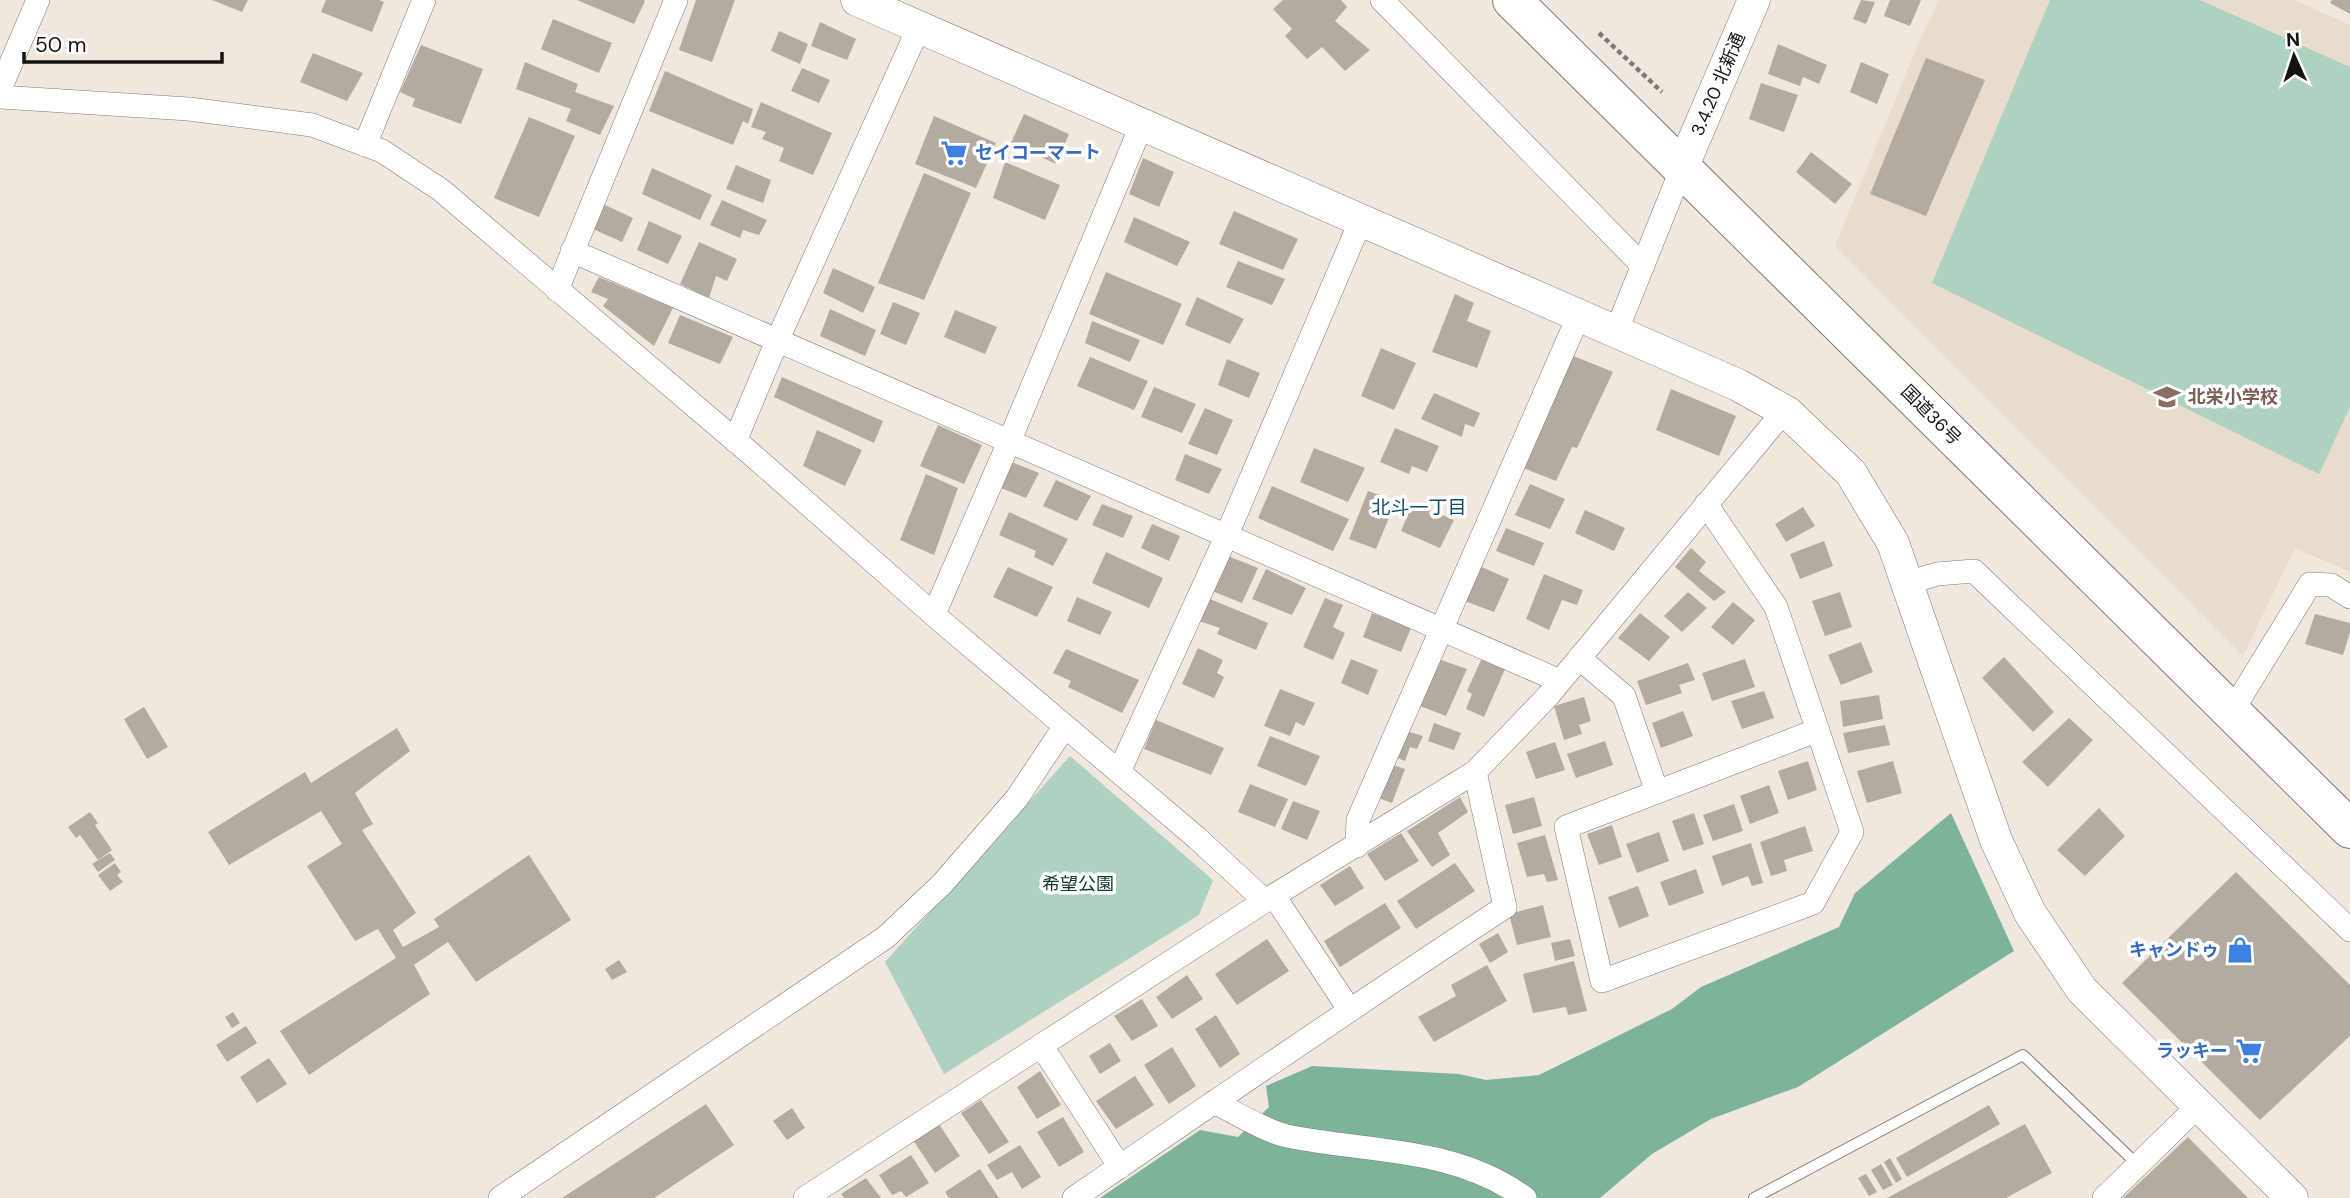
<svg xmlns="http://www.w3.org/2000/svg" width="2350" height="1198" viewBox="0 0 2350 1198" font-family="'DM Sans','Noto Sans JP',sans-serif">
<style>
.built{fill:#e8dccc}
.green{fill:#afd1bf}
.forest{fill:#7db499}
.building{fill:#b2aba2}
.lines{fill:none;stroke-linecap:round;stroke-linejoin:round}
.lane-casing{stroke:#817a72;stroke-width:12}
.street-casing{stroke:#817a72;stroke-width:24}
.secondary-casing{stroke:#817a72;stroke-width:33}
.highway-casing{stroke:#817a72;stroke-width:40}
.path{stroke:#7e7973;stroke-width:4.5;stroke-dasharray:5 3.5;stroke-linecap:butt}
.lane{stroke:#fff;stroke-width:10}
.street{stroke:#fff;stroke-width:23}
.secondary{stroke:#fff;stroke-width:32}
.highway{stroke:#fff;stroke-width:38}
.labels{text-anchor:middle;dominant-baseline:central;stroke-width:7;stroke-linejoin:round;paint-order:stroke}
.street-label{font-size:18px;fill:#15120f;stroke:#fff}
.shop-label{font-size:18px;font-weight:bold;fill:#366cbe;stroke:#fff;text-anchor:end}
.education-label{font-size:18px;font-weight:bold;fill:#785e54;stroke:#fff;text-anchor:start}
.park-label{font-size:18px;fill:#0b3a27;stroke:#fff}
.neighbourhood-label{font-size:19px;fill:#0e4f6e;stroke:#fff}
</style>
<rect width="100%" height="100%" fill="#f0e8df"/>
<path class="built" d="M1939,0H2294L2350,25V572L2295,548L2243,656L1835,246L1920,40Z"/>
<path class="green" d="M2050,0H2200L2350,67V407L2319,474L1932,283Z
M1070,756L1213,880L1199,915L944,1074L885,962Z"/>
<path class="forest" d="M1951,813L2014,951L1798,1087L1711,1119L1652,1154L1600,1198H1100L1200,1130L1238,1137L1269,1107L1266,1086L1312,1066L1459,1074L1486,1080L1539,1075L1672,1009L1701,987L1839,927L1855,893Z"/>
<path class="building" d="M212,0H248L242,12Z
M326,0H379L384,2L372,32L321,12Z
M577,0H643L645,1L634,24Z
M696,0H735L712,62L679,50Z
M1283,0H1341L1347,7L1335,21L1370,50L1345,71L1322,47L1307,59L1285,36L1292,29L1273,9Z
M1861,0L1875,2L1866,24L1853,19Z
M1890,0H1921L1910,26L1884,16Z
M2332,0H2350V14L2330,3Z
M553,19L612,43L599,73L541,49Z
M820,22L856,39L847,60L811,46Z
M779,31L808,44L800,64L771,51Z
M1778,44L1827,65L1819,84L1803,77L1800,86L1768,74Z
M421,45L483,69L461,124L412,106L415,99L400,92Z
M313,53L363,73L347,101L300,82Z
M1926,58L1985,80L1926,216L1870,194Z
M525,62L578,84L575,92L614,106L600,135L566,121L571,109L516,89Z
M1861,62L1889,74L1877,104L1850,92Z
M802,68L830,80L819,103L791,91Z
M665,71L753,109L748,124L743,121L733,145L649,111Z
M1761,83L1798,95L1784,132L1749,119Z
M761,102L832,133L813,175L779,161L784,148L762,139L766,132L751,127Z
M1024,114L1069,134L1056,164L1011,143Z
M934,116L996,143L976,188L915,164Z
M529,117L575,136L539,217L494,198Z
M1811,152L1852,184L1835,204L1796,172Z
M1143,158L1174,172L1159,207L1129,194Z
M1005,162L1060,185L1045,220L993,198Z
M736,165L771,180L763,203L726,189Z
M652,168L712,195L700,220L642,194Z
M924,173L971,193L924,300L878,283Z
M722,200L767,220L759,235L743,230L740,238L710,225Z
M603,204L633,218L622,242L593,229Z
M1234,211L1298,239L1283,270L1219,244Z
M1134,217L1190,242L1177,266L1124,242Z
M649,221L682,236L668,264L637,250Z
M699,242L737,259L727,281L716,276L709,298L680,284Z
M1238,261L1285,279L1272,305L1226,287Z
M833,268L875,287L863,313L823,293Z
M1106,272L1182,304L1163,345L1089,314Z
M599,277L673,308L654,346L603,306L608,299L591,292Z
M1455,294L1474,303L1467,321L1491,331L1477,368L1432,352Z
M1197,297L1244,319L1230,344L1185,325Z
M893,302L920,313L906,345L880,334Z
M830,309L876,330L865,356L820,336Z
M955,310L997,327L985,354L944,337Z
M680,315L733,337L720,364L668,343Z
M1092,321L1140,340L1130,362L1085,343Z
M1381,348L1416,363L1394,410L1361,396Z
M1571,355L1613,372L1577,448L1572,447L1556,481L1521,467Z
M1090,357L1148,381L1134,410L1077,386Z
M1227,359L1260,373L1249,398L1218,385Z
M782,377L883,421L874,443L774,397Z
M1154,387L1196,404L1182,433L1141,417Z
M1671,389L1736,416L1719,456L1656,430Z
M1434,393L1480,413L1474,427L1465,424L1462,437L1421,419Z
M1205,408L1233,420L1217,455L1188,444Z
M938,425L982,445L964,484L920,466Z
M1395,428L1439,446L1427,472L1412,466L1409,474L1380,462Z
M817,430L862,450L845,486L803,466Z
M1314,448L1365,468L1348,502L1300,482Z
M1185,454L1222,469L1209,494L1175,480Z
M1007,460L1039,473L1026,498L996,486Z
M926,474L958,488L934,555L900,540Z
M1056,480L1091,496L1077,521L1043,506Z
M1530,484L1565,499L1550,529L1515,515Z
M1272,486L1349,519L1333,551L1258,518Z
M1368,491L1396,501L1376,549L1349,539Z
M1413,502L1454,520L1440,548L1401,531Z
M1102,504L1133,516L1123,538L1092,525Z
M1803,507L1815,526L1786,542L1775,524Z
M1585,510L1625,528L1614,551L1575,533Z
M1009,512L1068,539L1053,566L1034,557L1036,551L999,535Z
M1152,524L1180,536L1169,561L1141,548Z
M1506,528L1544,543L1534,566L1496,551Z
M1824,541L1833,566L1800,579L1790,554Z
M1691,548L1706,562L1699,571L1726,592L1714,601L1675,567Z
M1106,552L1163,578L1149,608L1092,583Z
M1228,556L1258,568L1242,603L1212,591Z
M1477,565L1509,579L1494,612L1462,600Z
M1008,567L1053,587L1037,617L993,597Z
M1266,569L1306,588L1292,615L1252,599Z
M1544,574L1583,590L1577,605L1562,600L1549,630L1526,619Z
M1688,592L1707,608L1682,632L1664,616Z
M1840,592L1852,627L1825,636L1812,601Z
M1077,597L1112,612L1100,635L1067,621Z
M1325,598L1343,605L1333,627L1345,633L1333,660L1303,647Z
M1210,599L1268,623L1256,650L1217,634L1220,628L1199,621Z
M1733,602L1755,620L1733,645L1711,627Z
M1372,613L1411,628L1401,652L1363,637Z
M1640,613L1670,637L1649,661L1618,638Z
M2315,614L2350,623V632L2343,655L2305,644Z
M1861,642L1873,672L1841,685L1828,655Z
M1198,648L1223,660L1217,673L1224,677L1214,698L1182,684Z
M1066,649L1139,680L1122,713L1068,687L1071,681L1053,673Z
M2004,657L2054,712L2033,732L1982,678Z
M1435,658L1467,669L1446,716L1415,704Z
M1482,658L1506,667L1484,717L1466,709L1472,694L1467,691Z
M1351,659L1378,670L1368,695L1341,683Z
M1745,659L1755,687L1712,701L1702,673Z
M1688,663L1695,680L1679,685L1682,693L1646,705L1637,681Z
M1280,689L1315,703L1304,726L1296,722L1290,736L1264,726Z
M1764,691L1774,718L1742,729L1731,701Z
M1879,695L1883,719L1843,727L1840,701Z
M1584,697L1591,721L1579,725L1582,734L1564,740L1554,706Z
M144,707L168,747L147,759L124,719Z
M1683,711L1693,736L1661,748L1652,723Z
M2069,718L2093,740L2048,787L2022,762Z
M1156,720L1224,748L1211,775L1144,749Z
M1434,723L1461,733L1454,750L1428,741Z
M1885,725L1890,745L1848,753L1843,733Z
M397,728L410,751L355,793L373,824L362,830L416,913L393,930L403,947L439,927L434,919L529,855L571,920L476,982L448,942L414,965L430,994L309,1075L280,1031L396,958L378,929L355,941L307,866L342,844L321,811L229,865L208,832L305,772L311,783Z
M1406,731L1423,736L1417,749L1410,747L1405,761L1395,757Z
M1270,736L1320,756L1306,786L1257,766Z
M1605,741L1613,765L1576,778L1567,754Z
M1555,742L1565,770L1536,779L1526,752Z
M1808,761L1817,790L1788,800L1778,771Z
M1893,761L1902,793L1867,803L1857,771Z
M1390,764L1405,769L1392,803L1378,798Z
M1250,784L1288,799L1275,827L1238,812Z
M1769,785L1779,813L1750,824L1740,796Z
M1460,797L1468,812L1438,833L1450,855L1432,867L1407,831Z
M1534,797L1542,826L1513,834L1505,805Z
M1293,801L1320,811L1307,840L1281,829Z
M1734,804L1743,831L1713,841L1703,815Z
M2099,808L2125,836L2085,876L2057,850Z
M90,812L98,823L95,825L112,850L98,860L80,835L76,838L68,827Z
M1694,813L1704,844L1683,851L1672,821Z
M1612,825L1622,857L1599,865L1587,834Z
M1805,826L1813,851L1784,860L1787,871L1771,876L1760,842Z
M1659,832L1669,861L1637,873L1626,844Z
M1401,833L1419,861L1385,881L1367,854Z
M1545,835L1558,880L1547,882L1544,874L1527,877L1517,843Z
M1751,843L1763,883L1752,886L1748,876L1722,886L1712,856Z
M110,853L115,860L98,872L92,864Z
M115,863L121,872L117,875L123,882L110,891L98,875Z
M1455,863L1475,891L1416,929L1397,901Z
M1350,866L1364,888L1335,906L1320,885Z
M1696,869L1704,893L1669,906L1660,882Z
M2236,872L2350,985V1036L2260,1120L2122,983Z
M1638,886L1649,916L1619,928L1608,897Z
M1385,903L1401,928L1340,967L1324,941Z
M1543,905L1551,937L1517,945L1509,914Z
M1498,933L1508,952L1490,963L1479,944Z
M1267,939L1289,971L1237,1005L1215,974Z
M1570,939L1575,956L1555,961L1551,943Z
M619,960L627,972L612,980L605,969Z
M1574,961L1587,1011L1568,1015L1566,1007L1533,1013L1523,974Z
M1487,965L1507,1001L1434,1042L1418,1017L1456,996L1451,985Z
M1187,975L1203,999L1172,1019L1156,997Z
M1142,999L1158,1026L1132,1041L1114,1016Z
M233,1012L240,1023L232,1028L225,1017Z
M1216,1015L1240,1054L1220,1068L1195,1029Z
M246,1026L257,1043L227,1062L216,1045Z
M1110,1043L1121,1061L1100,1074L1089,1056Z
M1172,1047L1196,1086L1169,1104L1144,1065Z
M269,1058L287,1084L257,1103L240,1077Z
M1040,1071L1061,1105L1037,1119L1017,1087Z
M1135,1076L1154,1105L1116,1129L1096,1101Z
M981,1100L1009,1142L989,1154L961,1113Z
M706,1104L734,1145L654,1198H562Z
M1989,1105L2000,1124L1907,1177L1896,1158Z
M792,1108L805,1128L787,1140L773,1121Z
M1063,1117L1084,1152L1059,1167L1037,1132Z
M939,1124L960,1156L935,1173L913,1140Z
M2025,1124L2052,1173L2006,1198H1887Z
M2188,1137L2248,1198H2123Z
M1020,1145L1041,1177L1022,1189L1012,1172L997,1180L987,1165Z
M911,1155L929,1183L906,1197L901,1191L892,1195L879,1175Z
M1890,1158L1902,1179L1896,1183L1884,1162Z
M1881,1164L1893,1185L1883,1190L1871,1170Z
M980,1169L999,1198H949L945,1192Z
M1866,1174L1877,1192L1869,1196L1858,1178Z
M866,1178L881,1198H844L841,1194Z"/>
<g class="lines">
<g class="lane-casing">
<path id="lane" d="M1754,1198L2023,1055L2138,1165"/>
</g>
<g class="street-casing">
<path id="street" d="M1382,0L1643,266
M0,89L38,0
M0,97L189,109L312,125L382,151L441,190L750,453L941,621L1197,838L1265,901
M365,145L424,0
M572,251L1560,681
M557,290L676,0
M1616,332L1682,168
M735,441L777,341L919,27
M1706,504L1776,607L1852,832L1813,903L1602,981L1566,827L1818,730
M1907,583L1937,574L1974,571L2350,930
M934,614L1009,442L1142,124
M1579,658L1624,696L1657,792
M2231,713L2310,584L2331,585L2350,597
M1119,772L1226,537L1361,220
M1357,846L1358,820L1579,315
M1274,896L1349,1009
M1041,1045L1120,1167
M1214,1102C1234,1112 1267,1132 1287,1136C1370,1153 1454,1146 1525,1198
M500,1198L886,937L942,884L1017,798L1065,726
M805,1198L1265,901L1475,772L1548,696L1784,411
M1074,1198C1217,1100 1360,1002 1505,907L1475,772
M2104,1198L2198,1106"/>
</g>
<g class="secondary-casing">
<path id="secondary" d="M857,0L1738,385L1788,413L1851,473L1893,543L1996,840L2030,913L2082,990L2292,1198
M1682,168L1754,0"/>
</g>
<g class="highway-casing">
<path id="highway" d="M1512,0L2350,829"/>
</g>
<path class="path" d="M1599,33L1662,92"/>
<use href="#lane" class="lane"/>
<use href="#street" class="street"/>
<use href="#secondary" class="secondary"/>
<use href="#highway" class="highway"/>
</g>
<defs>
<g id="supermarket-bare" transform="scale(2.1)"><path d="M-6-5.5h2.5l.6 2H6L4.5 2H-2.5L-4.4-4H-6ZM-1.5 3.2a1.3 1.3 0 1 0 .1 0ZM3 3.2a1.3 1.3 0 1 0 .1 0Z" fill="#3f7fe0" stroke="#fff" stroke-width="2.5" paint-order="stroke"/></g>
<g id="school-bare" transform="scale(2.1)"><path d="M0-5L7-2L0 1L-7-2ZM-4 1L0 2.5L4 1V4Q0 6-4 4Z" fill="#8d6e63" stroke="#fff" stroke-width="2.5" paint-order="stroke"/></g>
<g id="shop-bare" transform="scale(2.1)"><path d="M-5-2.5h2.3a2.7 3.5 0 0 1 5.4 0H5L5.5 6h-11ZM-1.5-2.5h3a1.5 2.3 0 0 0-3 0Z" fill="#3f7fe0" stroke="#fff" stroke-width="2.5" paint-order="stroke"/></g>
</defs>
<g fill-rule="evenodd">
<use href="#supermarket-bare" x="954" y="153"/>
<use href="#school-bare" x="2167" y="397"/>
<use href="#shop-bare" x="2240" y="950"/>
<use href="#supermarket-bare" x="2249" y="1051"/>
</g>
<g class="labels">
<g class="street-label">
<text transform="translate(1718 84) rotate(-67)">3.4.20 北新通</text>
<text transform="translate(1931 415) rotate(45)">国道36号</text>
</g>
<g class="shop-label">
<text x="975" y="153" text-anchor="start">セイコーマート</text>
<text x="2219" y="950">キャンドゥ</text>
<text x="2228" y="1051">ラッキー</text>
</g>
<g class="education-label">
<text x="2188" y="397">北栄小学校</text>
</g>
<g class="park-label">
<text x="1078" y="884">希望公園</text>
</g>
<g class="neighbourhood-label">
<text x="1419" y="507">北斗一丁目</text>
</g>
</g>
<g transform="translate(2294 56) rotate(357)" stroke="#ffffff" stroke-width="5" paint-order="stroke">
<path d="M0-5L12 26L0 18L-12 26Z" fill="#15120f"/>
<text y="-10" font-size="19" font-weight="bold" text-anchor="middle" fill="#15120f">N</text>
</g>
<path d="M24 52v10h198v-10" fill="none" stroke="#15120f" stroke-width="3.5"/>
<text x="35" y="52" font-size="21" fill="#15120f" stroke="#ffffff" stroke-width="5" paint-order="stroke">50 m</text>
</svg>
